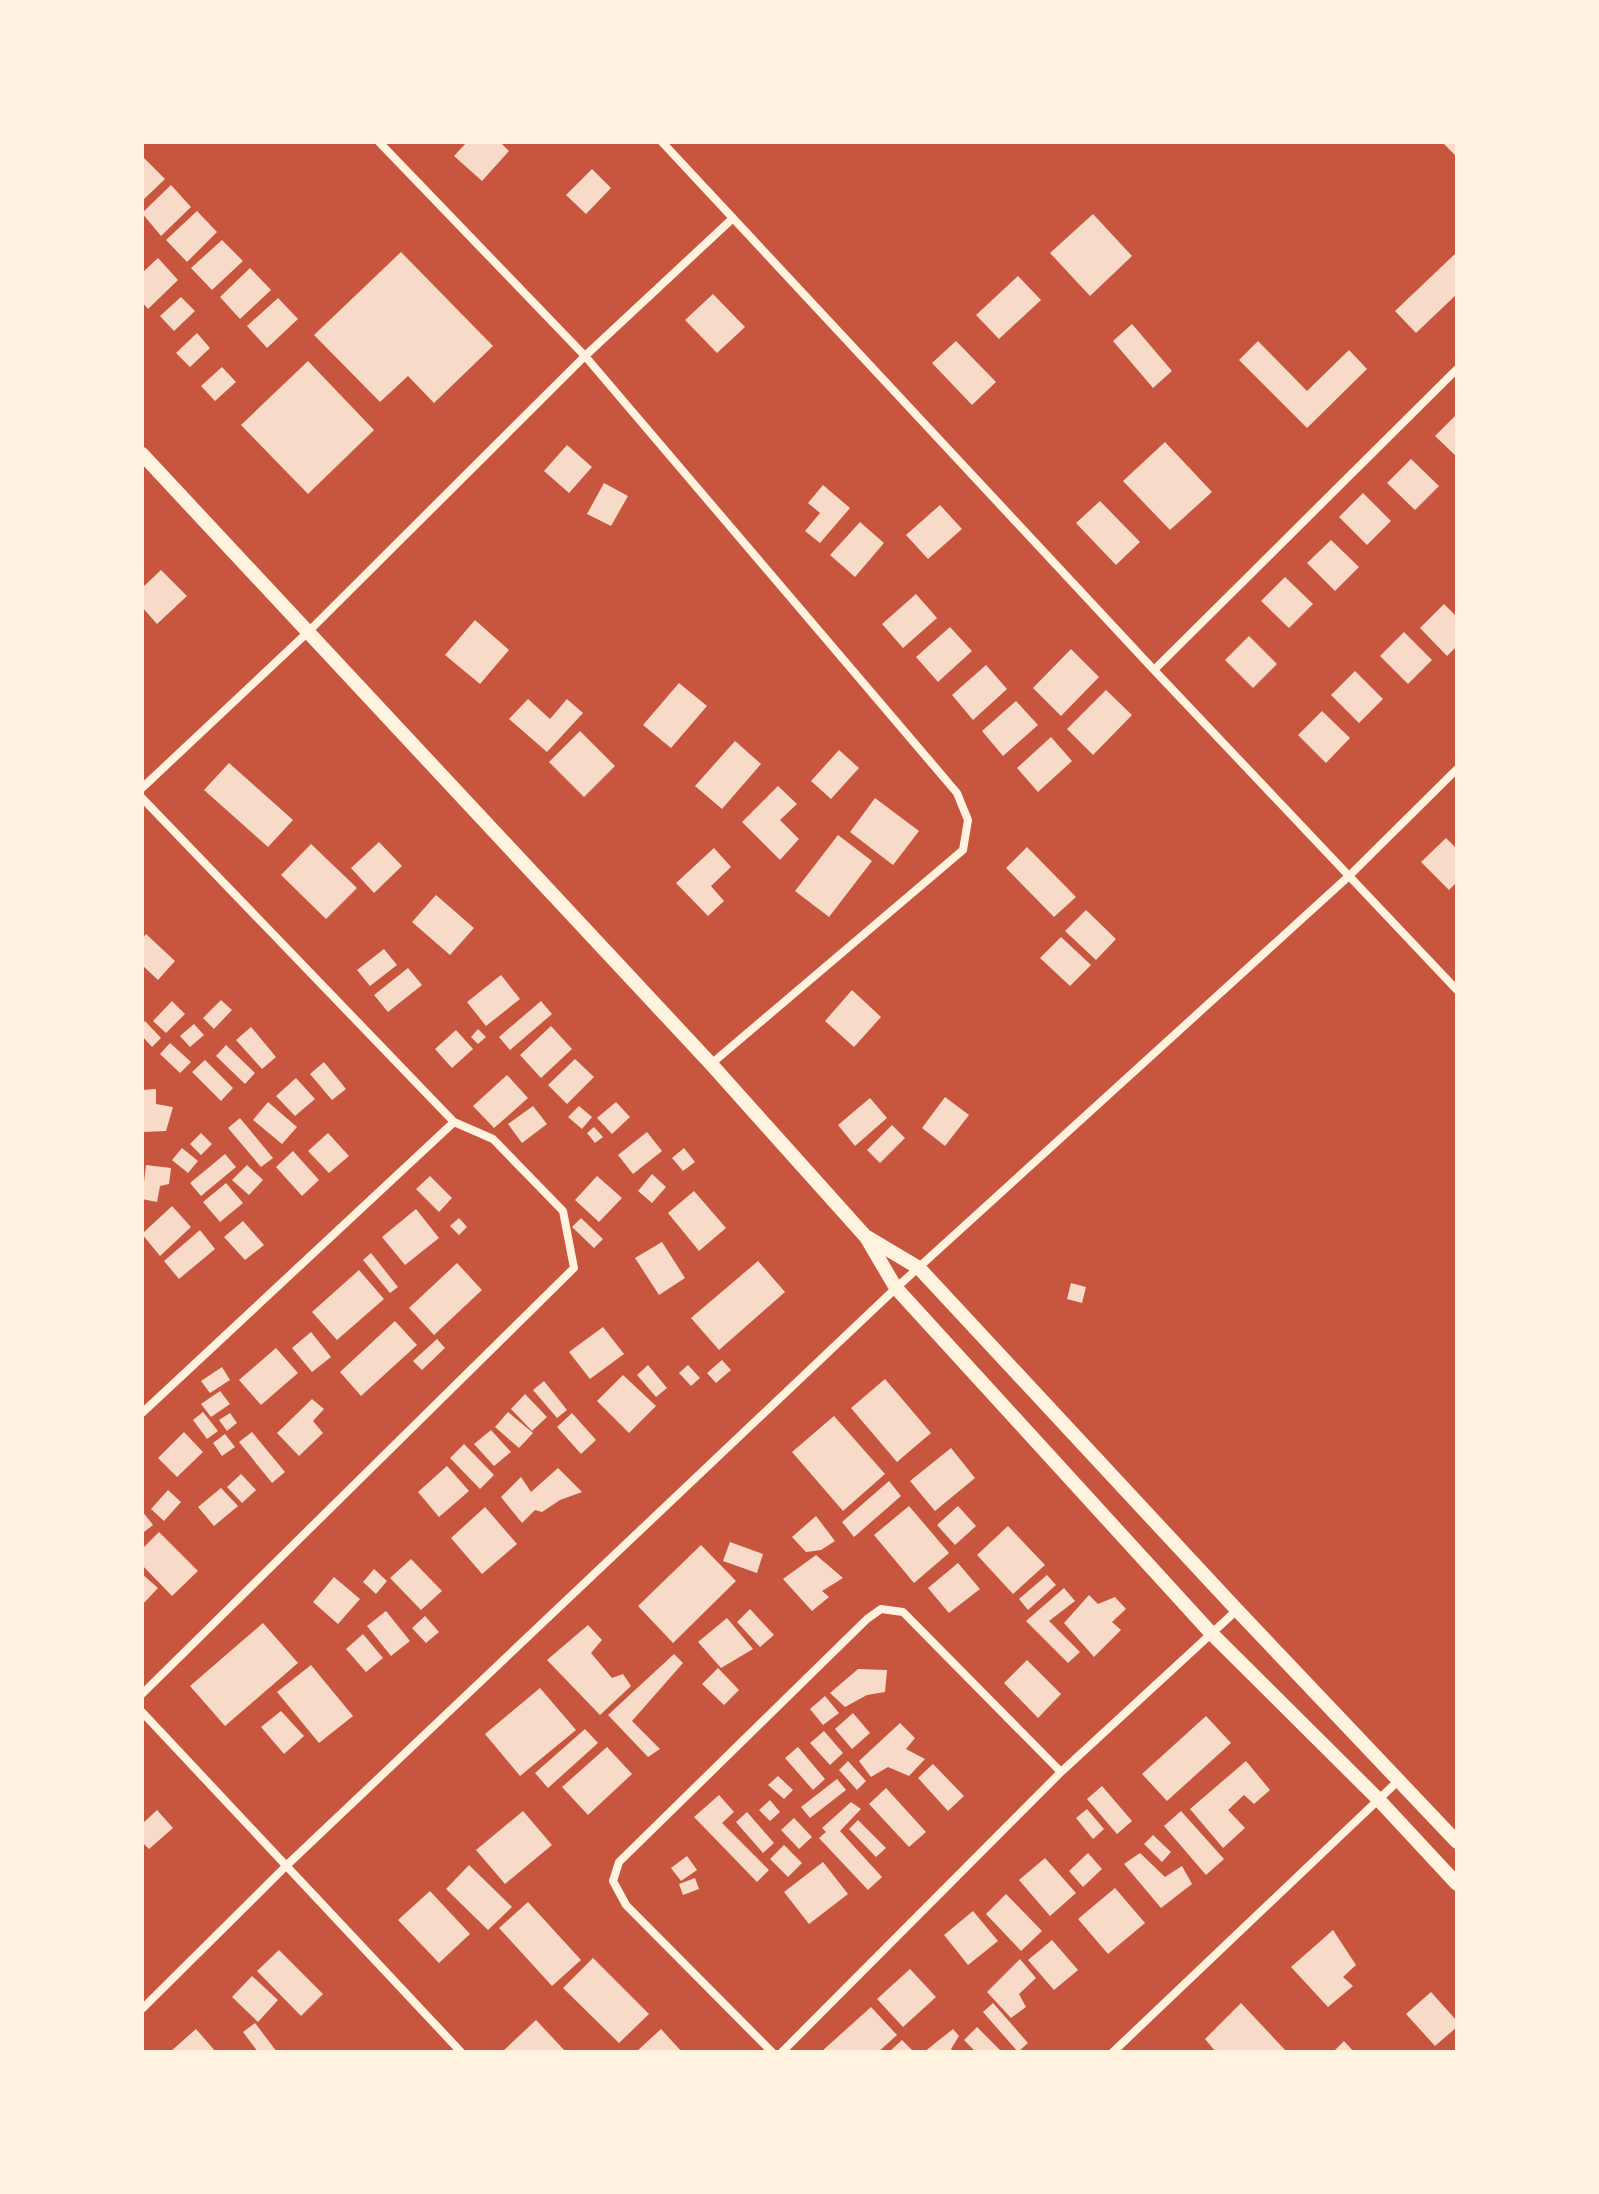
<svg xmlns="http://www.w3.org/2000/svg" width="1599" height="2194" viewBox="0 0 1599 2194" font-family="'PT Sans Narrow',sans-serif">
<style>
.building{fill:#f7dbc8}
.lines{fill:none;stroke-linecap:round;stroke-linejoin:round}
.minor{stroke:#fff3e0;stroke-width:8}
.tertiary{stroke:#fff3e0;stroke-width:14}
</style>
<rect width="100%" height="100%" fill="#c8553d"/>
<path class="building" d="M467,142H500L509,151L482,181L454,156Z
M1442,142H1457V157Z
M144,158L165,179L142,201V160Z
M592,169L611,188L586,214L566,195Z
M171,185L191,207L161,236L142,213Z
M197,211L217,232L187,262L166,240Z
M1093,214L1132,256L1090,296L1050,253Z
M222,240L243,261L212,290L191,268Z
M401,252L493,346L434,403L408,376L380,402L314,335Z
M1457,252V294L1416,333L1395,311Z
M158,258L178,280L148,309L142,302V273Z
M250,268L271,290L240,319L220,297Z
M1018,276L1041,300L999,339L976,315Z
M713,294L745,327L717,353L685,320Z
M181,297L195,311L174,331L160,316Z
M278,298L298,319L267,348L247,326Z
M1132,324L1172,371L1153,388L1113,341Z
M197,333L210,348L190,367L176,353Z
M956,341L996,382L972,405L932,363Z
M1258,341L1307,391L1349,350L1367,369L1307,428L1239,360Z
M308,361L374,430L308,494L241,425Z
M222,367L236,382L215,401L201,386Z
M1457,414V457L1435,436Z
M1165,442L1212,492L1170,530L1123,481Z
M567,445L592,467L569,493L544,471Z
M1411,459L1439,486L1415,510L1387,483Z
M604,483L628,496L611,526L587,514Z
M823,485L850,508L820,543L805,531L820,513L808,503Z
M1363,493L1391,521L1367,545L1339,517Z
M1100,501L1140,542L1116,565L1076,523Z
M940,505L962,529L928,559L906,535Z
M860,522L884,543L855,577L830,555Z
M1331,540L1359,567L1335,591L1307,563Z
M161,570L187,596L157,624L142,607V588Z
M1285,577L1313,604L1289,628L1261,601Z
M916,594L937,618L903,648L882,624Z
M1444,604L1457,617V646L1447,656L1420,628Z
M475,620L509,650L480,684L445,655Z
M950,627L972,651L938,682L916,657Z
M1404,632L1432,660L1408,684L1380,656Z
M1249,636L1277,664L1253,688L1225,660Z
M1071,649L1099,677L1061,716L1033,688Z
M986,665L1007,689L973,720L952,695Z
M1355,671L1383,699L1359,723L1331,695Z
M679,683L707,706L671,748L643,725Z
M1106,690L1132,715L1093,755L1067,729Z
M528,699L550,719L567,699L583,713L547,752L509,719Z
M1016,701L1038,725L1003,756L982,731Z
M1322,711L1350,738L1326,763L1298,735Z
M580,731L615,766L584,797L549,762Z
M1051,737L1072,761L1038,792L1017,768Z
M735,741L761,764L722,809L695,786Z
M839,750L859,768L831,799L811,781Z
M229,763L293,820L268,847L204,790Z
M778,786L797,804L780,820L799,839L780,860L742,822Z
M875,798L919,831L893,865L850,832Z
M838,835L872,861L829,917L795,891Z
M1446,838L1457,849V882L1449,890L1421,862Z
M379,842L402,866L374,893L351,868Z
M311,844L357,888L326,919L281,875Z
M1027,847L1076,897L1054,917L1006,868Z
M714,848L731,867L711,886L724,901L708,916L676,883Z
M436,895L474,928L450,955L412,922Z
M1086,910L1116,939L1096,960L1065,931Z
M146,934L175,961L158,980L142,965V939Z
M1061,937L1091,965L1070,986L1040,958Z
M384,949L397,965L370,986L357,970Z
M408,968L422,985L388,1012L374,995Z
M501,975L520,999L486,1026L467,1002Z
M852,990L881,1017L854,1047L825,1021Z
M221,1000L232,1010L214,1029L203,1018Z
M172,1001L185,1014L166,1033L153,1021Z
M541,1001L552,1014L510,1050L499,1037Z
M145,1021L161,1038L152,1047L142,1036V1024Z
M194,1024L204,1035L190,1047L180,1036Z
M551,1026L572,1049L541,1078L520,1055Z
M251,1027L276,1057L262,1069L236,1040Z
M478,1029L486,1037L478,1044L471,1037Z
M456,1030L473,1049L452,1068L435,1049Z
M170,1043L191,1062L180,1073L160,1054Z
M226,1045L255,1073L245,1084L216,1056Z
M575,1059L594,1077L567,1104L548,1085Z
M205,1060L233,1088L221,1101L192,1072Z
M324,1062L346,1089L332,1100L310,1074Z
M507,1075L528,1098L494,1128L473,1106Z
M296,1078L315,1099L295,1116L276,1096Z
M156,1089V1104L173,1107L166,1131L142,1132V1090Z
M945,1097L969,1115L945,1146L922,1128Z
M870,1098L887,1118L855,1146L838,1125Z
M268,1102L297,1127L282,1144L253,1120Z
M616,1102L630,1117L612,1134L597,1118Z
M533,1106L547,1124L522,1143L508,1124Z
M579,1106L592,1117L582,1129L568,1117Z
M240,1118L273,1158L261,1167L228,1128Z
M892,1125L905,1138L880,1163L867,1150Z
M594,1127L603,1137L595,1143L587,1133Z
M647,1132L662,1151L633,1174L618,1155Z
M201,1133L212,1144L201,1155L190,1144Z
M328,1133L349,1156L329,1173L308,1151Z
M182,1148L198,1161L188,1173L172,1160Z
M684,1148L695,1162L683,1171L672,1158Z
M293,1151L319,1180L302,1196L276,1167Z
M225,1154L236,1167L201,1196L190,1183Z
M146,1165L171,1168L169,1184L160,1186L157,1202L142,1199Z
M247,1165L263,1180L249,1195L232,1180Z
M652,1174L666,1187L652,1203L638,1191Z
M430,1176L452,1198L439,1212L416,1189Z
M597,1176L622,1198L599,1222L575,1200Z
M226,1183L243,1203L220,1222L203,1202Z
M694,1191L726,1228L699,1251L668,1213Z
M172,1206L191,1227L160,1256L142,1234Z
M416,1209L439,1238L405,1265L382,1237Z
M459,1218L467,1227L459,1235L450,1226Z
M581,1218L603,1239L594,1248L572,1227Z
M243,1221L264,1245L245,1260L224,1237Z
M200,1230L215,1249L179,1279L164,1261Z
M662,1242L685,1278L659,1295L635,1258Z
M371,1253L398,1287L390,1293L363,1260Z
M758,1261L785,1292L719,1350L691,1318Z
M457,1263L482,1290L434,1335L409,1308Z
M359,1270L384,1299L337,1340L312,1312Z
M1071,1283L1086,1287L1082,1303L1067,1299Z
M395,1321L417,1345L361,1396L340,1372Z
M603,1327L624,1354L590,1379L569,1352Z
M311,1332L331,1357L312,1372L292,1348Z
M437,1339L445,1348L422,1370L413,1361Z
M276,1348L298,1373L261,1405L239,1380Z
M722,1360L731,1370L716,1383L707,1373Z
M648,1365L667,1388L656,1397L637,1375Z
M688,1365L700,1378L691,1386L679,1373Z
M222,1367L230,1380L210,1393L201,1381Z
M623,1375L656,1406L629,1433L597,1401Z
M885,1379L931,1433L897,1462L851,1408Z
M544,1381L567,1410L557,1418L533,1390Z
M220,1391L230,1404L211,1417L201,1404Z
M525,1394L547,1417L532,1431L511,1409Z
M312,1399L324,1409L313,1421L323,1433L299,1456L277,1433Z
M203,1412L218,1431L207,1439L193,1420Z
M508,1412L533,1433L519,1448L495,1427Z
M230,1413L237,1423L227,1431L219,1420Z
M572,1413L596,1440L581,1454L557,1427Z
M834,1416L885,1474L843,1511L792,1452Z
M491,1430L511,1452L494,1466L474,1444Z
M184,1432L203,1452L177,1477L158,1458Z
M252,1432L285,1472L272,1483L239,1442Z
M225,1434L235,1447L222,1456L213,1443Z
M464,1444L494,1475L480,1489L450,1458Z
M951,1448L975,1478L935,1511L910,1481Z
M447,1466L469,1491L439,1517L418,1492Z
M558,1468L582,1492L560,1500L542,1512L535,1510L522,1523L501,1497L521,1477L531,1492Z
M241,1474L256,1490L242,1503L227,1487Z
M889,1481L901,1496L854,1537L842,1522Z
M221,1488L238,1506L214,1526L198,1507Z
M168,1490L181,1502L164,1521L151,1509Z
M909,1506L949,1553L914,1583L874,1535Z
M958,1506L976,1526L955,1545L937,1525Z
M485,1507L517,1544L482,1574L451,1538Z
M142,1511L153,1525L144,1532L142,1529Z
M816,1516L835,1541L821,1550L806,1552L792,1537Z
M1008,1526L1045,1565L1013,1594L977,1555Z
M159,1532L198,1571L172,1596L142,1565V1549Z
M730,1542L763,1554L757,1573L723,1561Z
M701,1545L736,1581L673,1643L638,1606Z
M816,1555L843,1578L822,1591L829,1597L812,1611L783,1579Z
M411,1559L442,1591L421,1610L390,1578Z
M958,1563L980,1589L949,1613L928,1588Z
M374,1569L387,1581L376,1594L363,1582Z
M142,1574L158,1588L142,1605Z
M1047,1575L1056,1585L1028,1610L1019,1599Z
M334,1577L360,1599L338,1624L313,1602Z
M1064,1588L1075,1601L1049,1621L1080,1652L1068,1663L1026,1621Z
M1089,1595L1098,1604L1115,1597L1126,1609L1112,1622L1121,1630L1094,1657L1064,1623Z
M750,1609L774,1635L760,1647L737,1622Z
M386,1611L410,1641L391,1656L367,1626Z
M425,1616L439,1632L426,1643L412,1628Z
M727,1618L753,1649L721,1668L698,1642Z
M263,1623L298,1663L225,1726L190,1686Z
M588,1625L602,1640L591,1653L612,1678L623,1674L631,1686L600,1715L547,1660Z
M363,1634L383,1658L366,1672L346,1649Z
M674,1654L683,1663L632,1721L660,1749L648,1757L608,1715Z
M1027,1660L1061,1694L1038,1718L1004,1683Z
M311,1665L353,1716L319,1743L277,1692Z
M718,1668L739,1690L724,1705L702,1684Z
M858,1669L887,1670L885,1692L867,1695L845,1707L830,1693Z
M540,1688L576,1730L520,1776L485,1734Z
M825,1696L839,1713L823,1725L810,1709Z
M281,1711L304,1736L284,1754L261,1727Z
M853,1713L870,1733L852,1749L835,1729Z
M1206,1716L1231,1743L1167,1801L1142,1774Z
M900,1723L915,1738L906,1749L925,1759L909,1776L888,1767L871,1777L859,1761Z
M585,1729L598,1743L548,1788L535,1773Z
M824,1731L843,1753L830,1765L810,1743Z
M607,1747L632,1774L588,1815L562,1787Z
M798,1747L825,1779L813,1790L785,1758Z
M848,1761L866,1781L857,1790L839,1770Z
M1246,1761L1270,1790L1254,1804L1244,1795L1228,1810L1245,1828L1223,1848L1190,1809Z
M933,1764L964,1796L948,1811L918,1778Z
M778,1776L793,1790L784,1799L768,1785Z
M837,1779L846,1790L810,1818L801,1807Z
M1102,1786L1132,1821L1117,1834L1087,1799Z
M886,1788L926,1832L909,1847L869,1804Z
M719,1795L734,1812L722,1823L769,1870L757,1882L694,1817Z
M770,1800L780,1812L770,1821L759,1810Z
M851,1802L861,1809L840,1831L882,1877L868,1890L819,1838L826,1832L822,1828Z
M1087,1809L1104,1829L1093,1839L1076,1818Z
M157,1810L173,1828L149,1849L142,1842V1824Z
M523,1811L552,1845L505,1884L476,1850Z
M1181,1811L1224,1859L1206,1875L1164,1826Z
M747,1812L774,1843L763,1853L736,1822Z
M794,1818L812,1837L799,1849L781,1830Z
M858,1820L886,1848L876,1857L849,1829Z
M1153,1835L1171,1852L1162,1862L1144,1844Z
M784,1845L802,1863L788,1877L770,1859Z
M1088,1853L1102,1869L1083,1887L1069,1871Z
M1140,1853L1165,1877L1182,1866L1192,1884L1161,1908L1124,1864Z
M687,1856L697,1870L681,1881L671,1868Z
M1045,1858L1076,1893L1050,1916L1019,1880Z
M823,1862L848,1894L809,1924L784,1892Z
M469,1865L512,1907L488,1930L446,1889Z
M695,1878L699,1889L683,1895L679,1884Z
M1115,1888L1145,1923L1108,1954L1078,1919Z
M430,1891L470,1934L439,1963L398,1920Z
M1006,1894L1042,1931L1021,1951L986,1914Z
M528,1902L581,1960L552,1986L499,1928Z
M973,1911L998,1941L968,1965L944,1935Z
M1333,1930L1356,1965L1343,1977L1353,1986L1328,2007L1291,1967Z
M1052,1940L1078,1970L1054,1990L1028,1960Z
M279,1950L323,1994L301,2016L257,1971Z
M593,1958L649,2014L619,2043L563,1988Z
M1020,1959L1036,1978L1019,1994L1026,2007L1011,2018L987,1992Z
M910,1969L936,1997L903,2027L877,1999Z
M252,1976L278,2000L258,2022L232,1997Z
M1431,1992L1457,2021V2027L1435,2046L1406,2014Z
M993,2003L1028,2043L1018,2052L983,2012Z
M1241,2003L1287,2052H1216L1205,2039Z
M871,2007L897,2035L878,2052H821Z
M536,2020L566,2052H502Z
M255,2023L277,2052H258L243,2032Z
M977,2027L1002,2052H976L964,2040Z
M196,2029L216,2052H170Z
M661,2029L682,2052H636Z
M953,2029L959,2036L951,2049L954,2052H924Z
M902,2040L912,2050L910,2052H889Z
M1344,2041L1354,2052H1333Z"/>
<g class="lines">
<path class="minor" d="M379,142L585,356L957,793L968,820L963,850L711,1064
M662,142L1154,670L1457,990
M1154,670L1457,369
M142,788L308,632L585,356L732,219
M142,798L454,1122L493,1139L563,1211L574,1268L142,1694
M142,1413L454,1122
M142,1712L461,2052
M142,2009L287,1865L896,1288L1349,876L1457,769
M772,2052L626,1905L613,1881L619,1862L867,1619L881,1609L903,1612L1061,1772
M782,2052L1061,1772L1237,1610
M1113,2052L1399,1780"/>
<path class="tertiary" d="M142,454L711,1064L866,1237L896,1288L1211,1633L1378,1799L1457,1884
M867,1237L919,1268L1237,1610L1457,1842"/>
</g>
<rect width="1599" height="2194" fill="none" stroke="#fff3e0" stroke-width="288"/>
</svg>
